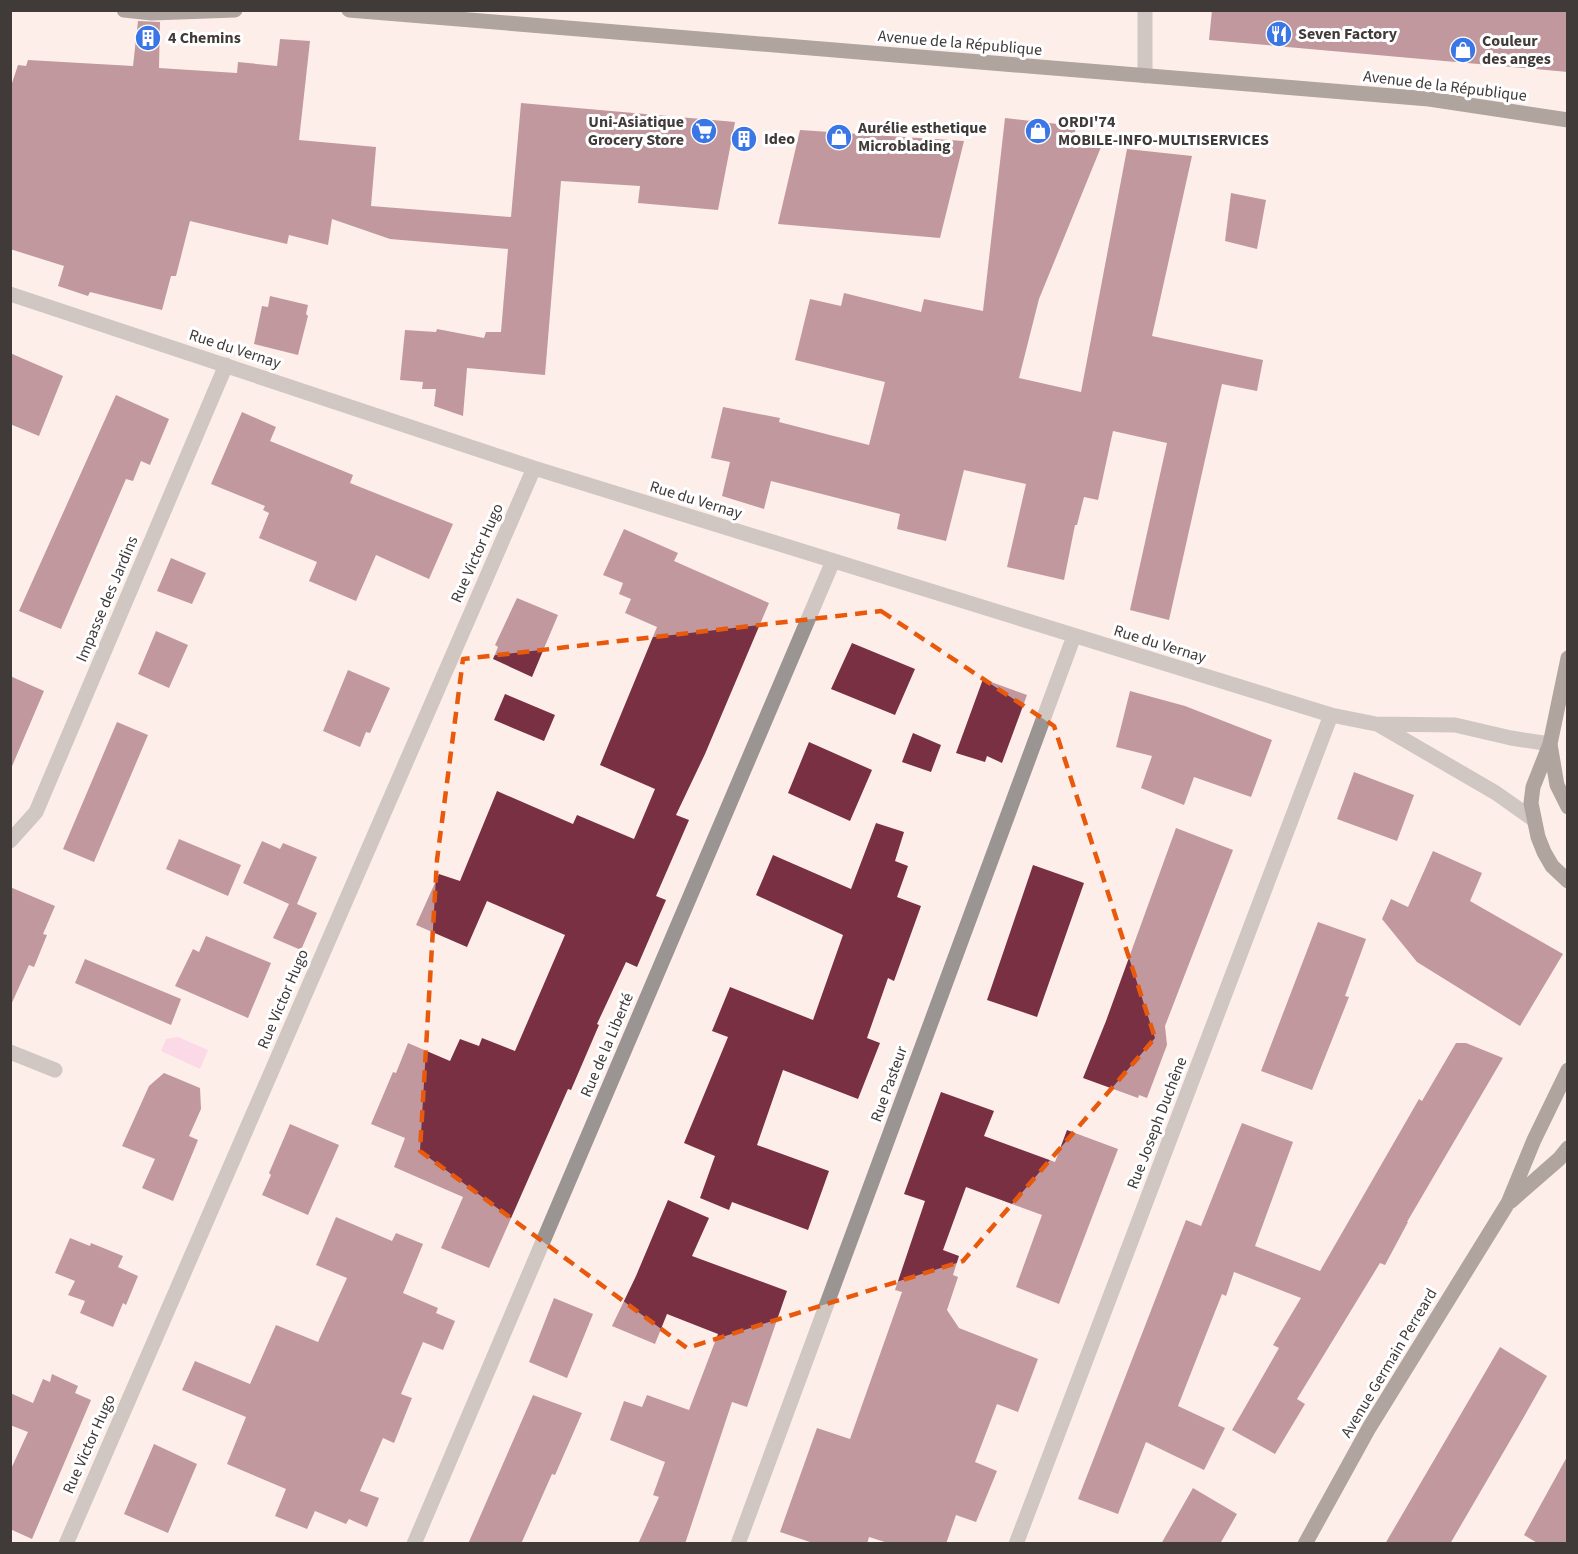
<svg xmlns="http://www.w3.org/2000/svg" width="1578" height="1554" viewBox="0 0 1578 1554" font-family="'Source Sans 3',sans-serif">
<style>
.water{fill:#f9bee3}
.building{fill:#793042}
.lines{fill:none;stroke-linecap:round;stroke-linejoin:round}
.minor{stroke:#9a9592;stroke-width:15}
.major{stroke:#534b45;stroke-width:15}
.marked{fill:none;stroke:#e8590c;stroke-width:4.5;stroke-dasharray:12 8;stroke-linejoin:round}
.labels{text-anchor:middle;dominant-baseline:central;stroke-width:6;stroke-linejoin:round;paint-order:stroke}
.poi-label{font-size:16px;font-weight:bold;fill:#403a39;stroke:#fff;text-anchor:start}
.street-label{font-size:16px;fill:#403a39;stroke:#fff}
</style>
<rect width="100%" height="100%" fill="#fdeeea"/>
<path class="water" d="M178,1037L208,1050L200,1069L161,1051L166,1039Z"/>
<path class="building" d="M1212,10H1568V72L1209,40Z
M138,21L160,22L159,68L237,73L238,62L277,66L280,39L310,41L299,140L376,147L371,206L511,217L521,103L735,122L718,210L638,203L640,186L561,181L545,375L467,368L463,416L434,406L436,389H422L423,382L400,380L405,330L436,332L437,329L484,338L486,332H501L508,249L390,239L332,219L328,245L289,235L287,244L190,221L176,276H171L162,310L90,292L88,296L58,286L64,266L10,249V89L18,65L26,66L28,60L133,66Z
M1005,118L1076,126L1073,144L1101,147L1039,299L1019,378L1081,392L1127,149L1192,156L1152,336L1263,360L1257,391L1222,384L1169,620L1130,610L1167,443L1113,431L1098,500L1084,497L1077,525H1075L1064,580L1007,567L1026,484L964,470L946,541L897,529L900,514L771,481L764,509L722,496L730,462L711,458L723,407L780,418L779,422L869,445L885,382L795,360L810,299L841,306L844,293L921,312L924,299L983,311Z
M800,130L964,141L940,238L778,224Z
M1231,193L1266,200L1257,249L1225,241Z
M270,296L308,305L306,314L308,316L298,355L254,344L262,306L268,307Z
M10,353L63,376L39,436L10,424Z
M116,395L169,419L150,465L141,461L133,481L126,479L61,629L19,611Z
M242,412L276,427L270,441L353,475L350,483L453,524L429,579L376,555L356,601L309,581L317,562L259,538L269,513L263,510L265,506L211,484Z
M624,529L678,553L674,561L769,603L705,754L676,815L689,820L656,896L666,900L637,967L626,962L597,1024L599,1025L571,1090L568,1089L489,1268L441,1248L463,1197L394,1167L405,1138L371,1124L393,1072L396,1073L408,1043L450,1061L460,1039L479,1046L482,1038L515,1051L565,935L487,901L467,947L416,925L439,874L460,881L497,791L573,824L577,815L634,839L655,789L600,765L657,627L625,613L631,599L619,594L623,583L603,575Z
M171,558L206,573L192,604L157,591Z
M517,598L558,615L532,677L493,659L498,647L495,645Z
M156,631L188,645L169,688L138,674Z
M852,643L915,669L895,715L831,689Z
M348,670L390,688L370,733L366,732L360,747L323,731Z
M10,676L44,691L10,771Z
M983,679L1027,695L1002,763L987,756L985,762L956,753Z
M1130,691L1185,706L1272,740L1251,797L1194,777L1184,805L1141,788L1152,756L1116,747Z
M505,694L555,715L544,741L494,720Z
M117,722L148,735L94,862L63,849Z
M913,733L941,745L931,772L902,762Z
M809,742L872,770L850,821L788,793Z
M1354,772L1414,795L1397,841L1337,819Z
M876,823L904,832L895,861L908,866L897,897L921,906L894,981L888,978L867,1038L880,1043L858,1099L783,1070L757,1145L829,1171L808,1230L732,1202L729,1210L700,1198L715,1156L684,1143L728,1037L712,1031L730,987L813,1020L843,935L756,895L773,855L851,889Z
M1176,828L1233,850L1165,1026L1167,1045L1147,1098L1139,1095L1138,1098L1083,1078L1106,1021Z
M179,839L241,865L228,896L166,869Z
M262,841L280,849L283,843L317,857L297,904L317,913L301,950L273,938L289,904L243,883Z
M1433,851L1482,873L1470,901L1563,954L1520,1026L1417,962L1382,919L1391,899L1408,907Z
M1033,865L1084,883L1037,1017L987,1000Z
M10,887L55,906L43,934L47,935L34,967L29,965L10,1007Z
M1318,922L1366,939L1345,996L1349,997L1312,1090L1261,1071Z
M206,936L271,963L248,1018L175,986L193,949L199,952Z
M85,959L181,999L171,1025L75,983Z
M1456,1043H1466L1503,1058L1407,1222H1408L1385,1265L1380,1263L1297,1399L1305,1404L1275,1454L1232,1430L1279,1348L1273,1345L1301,1298L1234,1272L1226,1296L1222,1294L1178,1406L1225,1428L1204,1470L1146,1442L1118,1514L1078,1499L1186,1220L1201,1226L1242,1123L1293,1142L1255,1246L1320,1271L1419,1099L1422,1101Z
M164,1073L200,1088L201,1109L189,1136L198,1140L173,1201L142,1188L155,1159L122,1146L149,1086Z
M941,1092L994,1111L984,1136L1055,1162L1067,1130L1118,1149L1059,1304L1016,1287L1042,1215L966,1187L943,1250L959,1256L953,1275L958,1277L947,1310L959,1328L1038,1359L1018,1412L997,1404L975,1462L997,1471L976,1522L956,1515L946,1544H891L869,1537L867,1544H816L780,1532L817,1428L850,1439L902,1292L895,1290L925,1201L904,1194Z
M290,1124L339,1145L308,1215L262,1195L271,1175L269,1173Z
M668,1200L709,1218L692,1256L787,1291L747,1407L732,1402L685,1544H638L659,1497L653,1495L665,1462L610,1440L624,1401L642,1407L647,1395L689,1410L718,1334L667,1314L655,1344L612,1326L636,1276Z
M336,1217L392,1241L396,1233L423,1244L403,1293L438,1308L436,1313L455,1321L443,1350L423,1342L401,1394L412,1398L394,1443L383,1438L360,1491L379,1498L367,1527L349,1519L346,1524L315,1511L307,1529L275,1516L286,1489L227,1464L246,1417L182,1390L195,1361L250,1384L276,1325L318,1342L347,1278L316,1265Z
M70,1238L90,1246L91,1243L123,1256L118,1267L138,1276L126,1305L123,1303L113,1327L80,1313L85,1301L68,1295L75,1281L55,1273Z
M554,1298L593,1314L567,1378L529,1362Z
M1500,1347L1547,1376L1521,1422L1450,1544H1385Z
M52,1374L78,1386L75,1393L91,1400L32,1539L10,1529V1471L28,1432L10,1425V1393L33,1403L43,1379L50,1382Z
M533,1395L582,1413L555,1475L552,1474L521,1544H468Z
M154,1444L197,1464L168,1533L124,1514Z
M1568,1455V1544H1539L1524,1535Z
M1193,1488L1237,1514L1220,1544H1161Z"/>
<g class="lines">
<path class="minor" d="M1145,10V76
M10,294L534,468L1331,715L1376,724L1455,725L1511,738L1550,744
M1379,725L1496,793L1534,820
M10,841L36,812L226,365
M10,1052L55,1070
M66,1544L534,468
M414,1544L833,561
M738,1544L1074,636
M1016,1544L1331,715"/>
<path class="major" d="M124,10L152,13L235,10
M349,10L1429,99L1568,120
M1568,658L1550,744L1533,787L1531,803L1538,837L1544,852L1552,866L1568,881
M1550,744L1557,785L1568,807
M1511,1201L1559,1159L1568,1148
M1305,1544L1369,1428L1508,1203L1534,1140L1568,1070"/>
</g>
<path d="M0 0H1578V1554H0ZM881,611L1054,726L1155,1038L963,1261L687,1348L420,1151L437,860L463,659Z" fill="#fdeeea" fill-opacity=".55" fill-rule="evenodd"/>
<path class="marked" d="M881,611L1054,726L1155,1038L963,1261L687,1348L420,1151L437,860L463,659Z"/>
<defs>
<g id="restaurant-disc" transform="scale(1.35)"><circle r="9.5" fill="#3a76e5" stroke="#fff"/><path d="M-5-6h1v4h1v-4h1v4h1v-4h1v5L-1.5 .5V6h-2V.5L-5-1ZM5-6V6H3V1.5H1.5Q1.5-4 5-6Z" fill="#fff"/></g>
<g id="building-disc" transform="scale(1.35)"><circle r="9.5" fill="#3a76e5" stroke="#fff"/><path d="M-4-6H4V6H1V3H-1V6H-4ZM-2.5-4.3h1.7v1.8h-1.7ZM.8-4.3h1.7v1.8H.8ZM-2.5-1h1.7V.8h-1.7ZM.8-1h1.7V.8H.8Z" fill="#fff"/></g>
<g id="shop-disc" transform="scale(1.35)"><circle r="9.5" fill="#3a76e5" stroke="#fff"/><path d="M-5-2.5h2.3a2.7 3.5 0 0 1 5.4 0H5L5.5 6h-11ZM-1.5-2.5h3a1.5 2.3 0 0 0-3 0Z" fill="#fff"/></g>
<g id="supermarket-disc" transform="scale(1.35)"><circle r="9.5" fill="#3a76e5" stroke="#fff"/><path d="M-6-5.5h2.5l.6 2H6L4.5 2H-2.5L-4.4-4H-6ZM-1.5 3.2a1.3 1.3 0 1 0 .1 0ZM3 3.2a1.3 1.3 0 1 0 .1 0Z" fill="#fff"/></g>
</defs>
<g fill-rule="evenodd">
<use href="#restaurant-disc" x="1279" y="34"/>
<use href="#building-disc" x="148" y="38"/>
<use href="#shop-disc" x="1463" y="50"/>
<use href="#supermarket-disc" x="704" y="131"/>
<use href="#shop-disc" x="1038" y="131"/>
<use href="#shop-disc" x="839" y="137"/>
<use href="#building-disc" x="744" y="139"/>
</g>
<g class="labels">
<g class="poi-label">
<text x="1298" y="34">Seven Factory</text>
<text x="168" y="38">4 Chemins</text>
<text x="1482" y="41">Couleur<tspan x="1482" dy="18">des anges</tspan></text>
<text x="684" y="122" text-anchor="end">Uni-Asiatique<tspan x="684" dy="18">Grocery Store</tspan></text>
<text x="1058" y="122">ORDI'74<tspan x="1058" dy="18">MOBILE-INFO-MULTISERVICES</tspan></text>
<text x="858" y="128">Aurélie esthetique<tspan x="858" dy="18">Microblading</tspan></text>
<text x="764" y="139">Ideo</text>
</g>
<g class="street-label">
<text transform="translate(960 43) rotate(5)">Avenue de la République</text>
<text transform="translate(1445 86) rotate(7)">Avenue de la République</text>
<text transform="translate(235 349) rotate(18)">Rue du Vernay</text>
<text transform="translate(696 500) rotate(17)">Rue du Vernay</text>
<text transform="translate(477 553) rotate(-66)">Rue Victor Hugo</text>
<text transform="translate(107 599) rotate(-67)">Impasse des Jardins</text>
<text transform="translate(1160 644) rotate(17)">Rue du Vernay</text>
<text transform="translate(283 999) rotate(-67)">Rue Victor Hugo</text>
<text transform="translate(607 1045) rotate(-67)">Rue de la Liberté</text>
<text transform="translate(889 1084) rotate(-70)">Rue Pasteur</text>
<text transform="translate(1157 1123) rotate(-69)">Rue Joseph Duchêne</text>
<text transform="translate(1389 1363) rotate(-59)">Avenue Germain Perreard</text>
<text transform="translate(89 1444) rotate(-66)">Rue Victor Hugo</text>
</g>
</g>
<rect width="1578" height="1554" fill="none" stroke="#403a39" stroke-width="24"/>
</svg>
